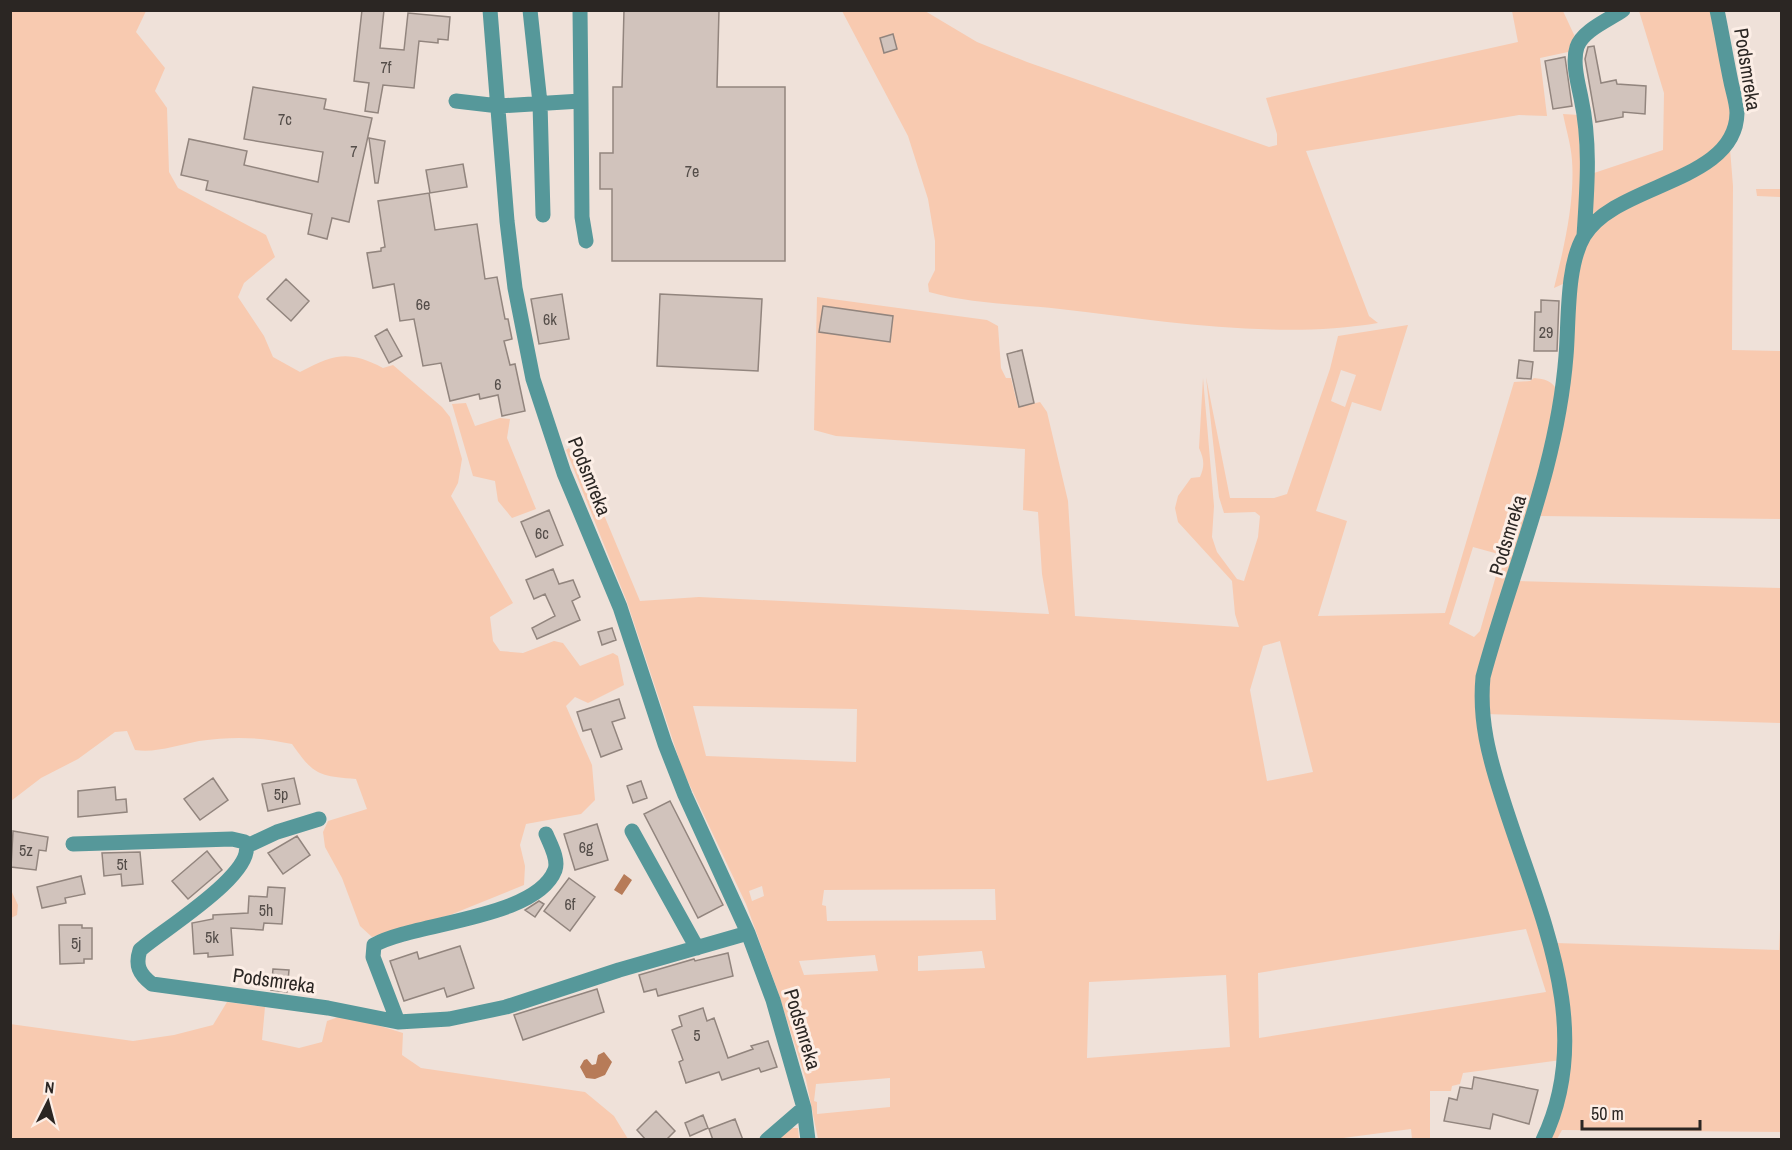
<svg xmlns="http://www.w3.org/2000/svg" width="1792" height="1150" viewBox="0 0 1792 1150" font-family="'Archivo Narrow',sans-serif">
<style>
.green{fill:#f8cab0;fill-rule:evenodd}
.water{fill:#b77b58}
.building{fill:#d1c3bc;stroke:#92857e;stroke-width:1.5}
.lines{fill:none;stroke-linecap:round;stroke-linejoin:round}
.minor{stroke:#56989a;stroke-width:15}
.labels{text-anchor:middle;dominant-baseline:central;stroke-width:6;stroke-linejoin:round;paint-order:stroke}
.number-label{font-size:16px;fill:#544d49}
.street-label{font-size:20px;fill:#2b2623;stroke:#fceee6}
</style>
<rect width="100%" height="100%" fill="#efe1d9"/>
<path class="green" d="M10,11H146L136,32L165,68L155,91L167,108L169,172L178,188L266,235L275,257L244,283L238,297L264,336L273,357L300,372C335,354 348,350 383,368L393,365L442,407L450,417L462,459L458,483L451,496L513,603L490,617L493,641L500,651L523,653L554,641L563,643L580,666L613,653L618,656L624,685L588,703L575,697L566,706L592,765L595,800L581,814L526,824L520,845L525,866L524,885L450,915L372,937L360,926L342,878L325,847L323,832L328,821L367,809L356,779C318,776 314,775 292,744C259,737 234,736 199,741C178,745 157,753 135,750L127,731L115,732L78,759L41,778L11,801Z
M842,11H925L977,42L1027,62L1269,147L1277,145V134L1266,98L1518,42L1512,11H1563L1576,39L1568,52L1540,58L1547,116L1519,115L1306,151L1369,316L1378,323C1277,340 1162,321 1060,309C1017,304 971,304 929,292L928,284L935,270V241L928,199L908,136Z
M1639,11H1712C1717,38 1737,104 1729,129C1718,160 1620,205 1589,222L1591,174L1663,150L1664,93Z
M1563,114L1579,115L1582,221L1565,283L1554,288C1564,247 1575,202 1572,160C1571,145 1566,129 1563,114Z
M1730,149L1733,186L1732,350L1781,351V519L1540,516L1579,257L1601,223Z
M1756,189H1781V197L1757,196Z
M817,297L987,320L998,326L1001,368L1006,378H1011L1018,407L1040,402L1047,412L1068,501L1075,616L1239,627L1235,614L1232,581L1178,522L1175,508L1178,496L1191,478L1200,477C1205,466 1204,459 1199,448L1203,378L1214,506L1212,537L1217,552L1237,579L1244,581L1258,537L1260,516L1255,512L1224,513L1219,497L1206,377L1230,498H1274L1287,494L1330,369L1338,336L1408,325L1381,411L1352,402L1316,511L1347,521L1318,616L1445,613L1514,382L1530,381L1534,378C1545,379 1552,381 1557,390L1545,456L1477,684L1533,910L1553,978L1561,1060L1463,1073L1460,1084L1452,1086L1451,1091H1430V1139H1412L1411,1129L1328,1140L818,1139L806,1080L777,989L746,904L683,771L627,602L566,450L569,448C575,461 582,471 588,482C592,490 592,497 599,503L640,601L699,597L1049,614L1042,574L1038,512L1023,510L1025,449L836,436L814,430ZM1341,370L1356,375L1345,407L1331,401ZM1473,547L1502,555L1480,631L1474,637L1449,624ZM1280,641L1313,772L1267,781L1250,690L1263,646ZM693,706L857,709L856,762L706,756ZM762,886L764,896L752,901L749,891ZM995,889L996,920L827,921L826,906L822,905L824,890ZM1526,929L1546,992L1259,1038L1258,973ZM982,951L985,968L918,971V956ZM875,955L878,971L804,975L799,961ZM1226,975L1230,1047L1087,1058L1089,982ZM890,1078V1107L817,1114V1102L814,1101L816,1084Z
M466,403L475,426L500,418L510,419L507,438L536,509L512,518L498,501L495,481L473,476L452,404Z
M1518,581L1781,588V723L1485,714V693Z
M10,888L18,905L17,915L11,918Z
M1781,910V1132L1562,1130L1557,1139L1548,1140L1561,1099L1555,943L1779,950Z
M227,1002L265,1007L262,1040L299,1048L322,1042L327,1021L344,1015L403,1033L402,1055L421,1068L585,1092L614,1116L628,1139H11L10,1024L133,1041L174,1035L213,1025Z
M791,1128H798L799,1139L775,1140Z"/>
<path class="water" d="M624,874L632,880L622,895L614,890Z
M604,1052L612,1062L605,1075L595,1079L586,1078L580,1067L584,1060L587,1059L592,1065L596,1064L598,1055Z"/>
<path class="building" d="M362,10H384L380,48L404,50L408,13L450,17L448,40L438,39V43L419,41L414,88L383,85L378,113L365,111L369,83L354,81Z
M624,10H719L717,87H785V261H612V189H600V153H613V87H622Z
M893,34L897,49L884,53L880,38Z
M1594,46L1601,83L1616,80L1617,84L1646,86L1645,114L1623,112V117L1596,122L1585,59L1588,47Z
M1565,57L1572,106L1553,109L1545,61Z
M253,87L326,99L324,109L372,118L349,222L332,218L327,239L308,234L312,214L206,190L208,181L181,175L189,139L247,151L244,165L318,182L323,152L244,139Z
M369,138L385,141L378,183H375Z
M463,164L467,187L430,193L426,170Z
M429,193L435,230L477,224L485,279L497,277L505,319H508L512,339L504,341L510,365L515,364L525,411L502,416L498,395L480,399L479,394L450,401L441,363L423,366L414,319L400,321L394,284L373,288L367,253L381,251V248L385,247L378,201Z
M286,279L309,301L291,321L267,299Z
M562,294L569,339L539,344L531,299Z
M660,294L762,299L758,371L657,366Z
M1541,300L1559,301L1557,351H1534L1535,312H1541Z
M823,306L893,316L890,342L819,332Z
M387,329L402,356L389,363L375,336Z
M1022,350L1034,403L1019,407L1007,354Z
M1519,360L1533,362L1531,379L1517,378Z
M549,510L563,545L536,557L521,522Z
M553,569L559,584L573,580L580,597L572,601L580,620L537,639L532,628L555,616L545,594L534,599L526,580Z
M612,628L616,640L602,645L598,632Z
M619,699L625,718L612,722L622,749L601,757L591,729L583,731L577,712Z
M213,778L228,800L200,820L184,799Z
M294,778L300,804L268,811L262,784Z
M641,781L647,798L633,803L627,786Z
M115,787L116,800L126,799L127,812L78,817V791Z
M670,801L723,905L698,918L644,814Z
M597,824L608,860L575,870L564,834Z
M13,831L48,837L46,851L39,850L36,870L11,867Z
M297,836L310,855L283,874L268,853Z
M207,851L222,870L188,899L172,881Z
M140,852L143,884L122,886L121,874L104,876L102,853Z
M81,876L85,894L65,898L66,903L42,908L37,887Z
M569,878L595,897L570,931L544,911Z
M268,887L285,888L282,924L264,923L263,930L231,928L233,955L208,957V953L194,954L192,923L213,919V915L248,913L249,896L267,897Z
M539,901L544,904L535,917L525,910Z
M59,925H82V928H92V959H84V963L60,964Z
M460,946L474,988L447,997L444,988L404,1001L390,961L417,952L419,959Z
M728,953L733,976L658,996L656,989L644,992L639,975L694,959L695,961Z
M273,969L289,970L287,992L271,990Z
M597,989L604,1012L523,1040L514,1015Z
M703,1008L707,1021L714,1018L728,1058L753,1049L751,1046L768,1041L777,1067L761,1072L759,1068L722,1080L719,1072L686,1083L679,1062L683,1060L672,1030L682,1026L679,1016Z
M1474,1077L1538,1090L1529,1124L1493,1114L1490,1129L1444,1121L1449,1098L1457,1100L1460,1087L1472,1089Z
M656,1111L675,1131L666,1140H646L637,1130Z
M703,1115L708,1128L690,1136L685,1123Z
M735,1119L743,1140H713L709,1129Z"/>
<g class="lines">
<path class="minor" d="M490,10L507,221L515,288L533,379L564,473L620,607L665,744L685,795L748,933L773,1000L804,1108L808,1140
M530,10L540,103L543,215
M580,10L581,101
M456,101L499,106L581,101L582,217L586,241
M1584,236C1587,189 1591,144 1581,98C1578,83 1572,62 1577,47C1583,30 1609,20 1623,10
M632,831L697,948
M73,844L232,839L245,842C260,872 158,933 140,950C135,965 139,974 152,984L328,1008L398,1022L449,1019L506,1007L619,970L748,933
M247,846L277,832L319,819
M398,1022L373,957L374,945C415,922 536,919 555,870C559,859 550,844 546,834
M767,1140L804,1108
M1543,1140C1598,1026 1536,907 1502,797C1489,757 1479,720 1483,677C1512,569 1557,470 1566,356C1569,322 1566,266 1584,236C1615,183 1736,183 1737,113C1737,103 1733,92 1731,82C1726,58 1722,34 1717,10"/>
</g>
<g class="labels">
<g class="number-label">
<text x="386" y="67">7f</text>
<text x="285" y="119">7c</text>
<text x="354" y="151">7</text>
<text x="692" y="171">7e</text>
<text x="423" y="304">6e</text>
<text x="550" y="319">6k</text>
<text x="1546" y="332">29</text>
<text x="498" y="384">6</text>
<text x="542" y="533">6c</text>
<text x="281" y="794">5p</text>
<text x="586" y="847">6g</text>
<text x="26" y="850">5z</text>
<text x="122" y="864">5t</text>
<text x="570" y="904">6f</text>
<text x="266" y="910">5h</text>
<text x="212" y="937">5k</text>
<text x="76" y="943">5j</text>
<text x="697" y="1035">5</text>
</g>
<g class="street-label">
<text transform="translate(1748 69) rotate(81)">Podsmreka</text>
<text transform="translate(590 476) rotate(68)">Podsmreka</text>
<text transform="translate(1507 535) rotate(-73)">Podsmreka</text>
<text transform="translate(274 980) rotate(8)">Podsmreka</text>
<text transform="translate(803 1029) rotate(73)">Podsmreka</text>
</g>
</g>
<rect width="1792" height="1150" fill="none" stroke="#2b2623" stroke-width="24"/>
<g transform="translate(48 1102) rotate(6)" stroke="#fceee6" stroke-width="4.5" paint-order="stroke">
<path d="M0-4.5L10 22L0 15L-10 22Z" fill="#2b2623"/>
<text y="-9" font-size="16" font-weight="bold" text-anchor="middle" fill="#2b2623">N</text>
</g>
<path d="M1582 1120v9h118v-9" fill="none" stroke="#2b2623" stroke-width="3"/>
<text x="1591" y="1120" font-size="18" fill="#2b2623" stroke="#fceee6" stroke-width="4.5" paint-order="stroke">50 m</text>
</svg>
